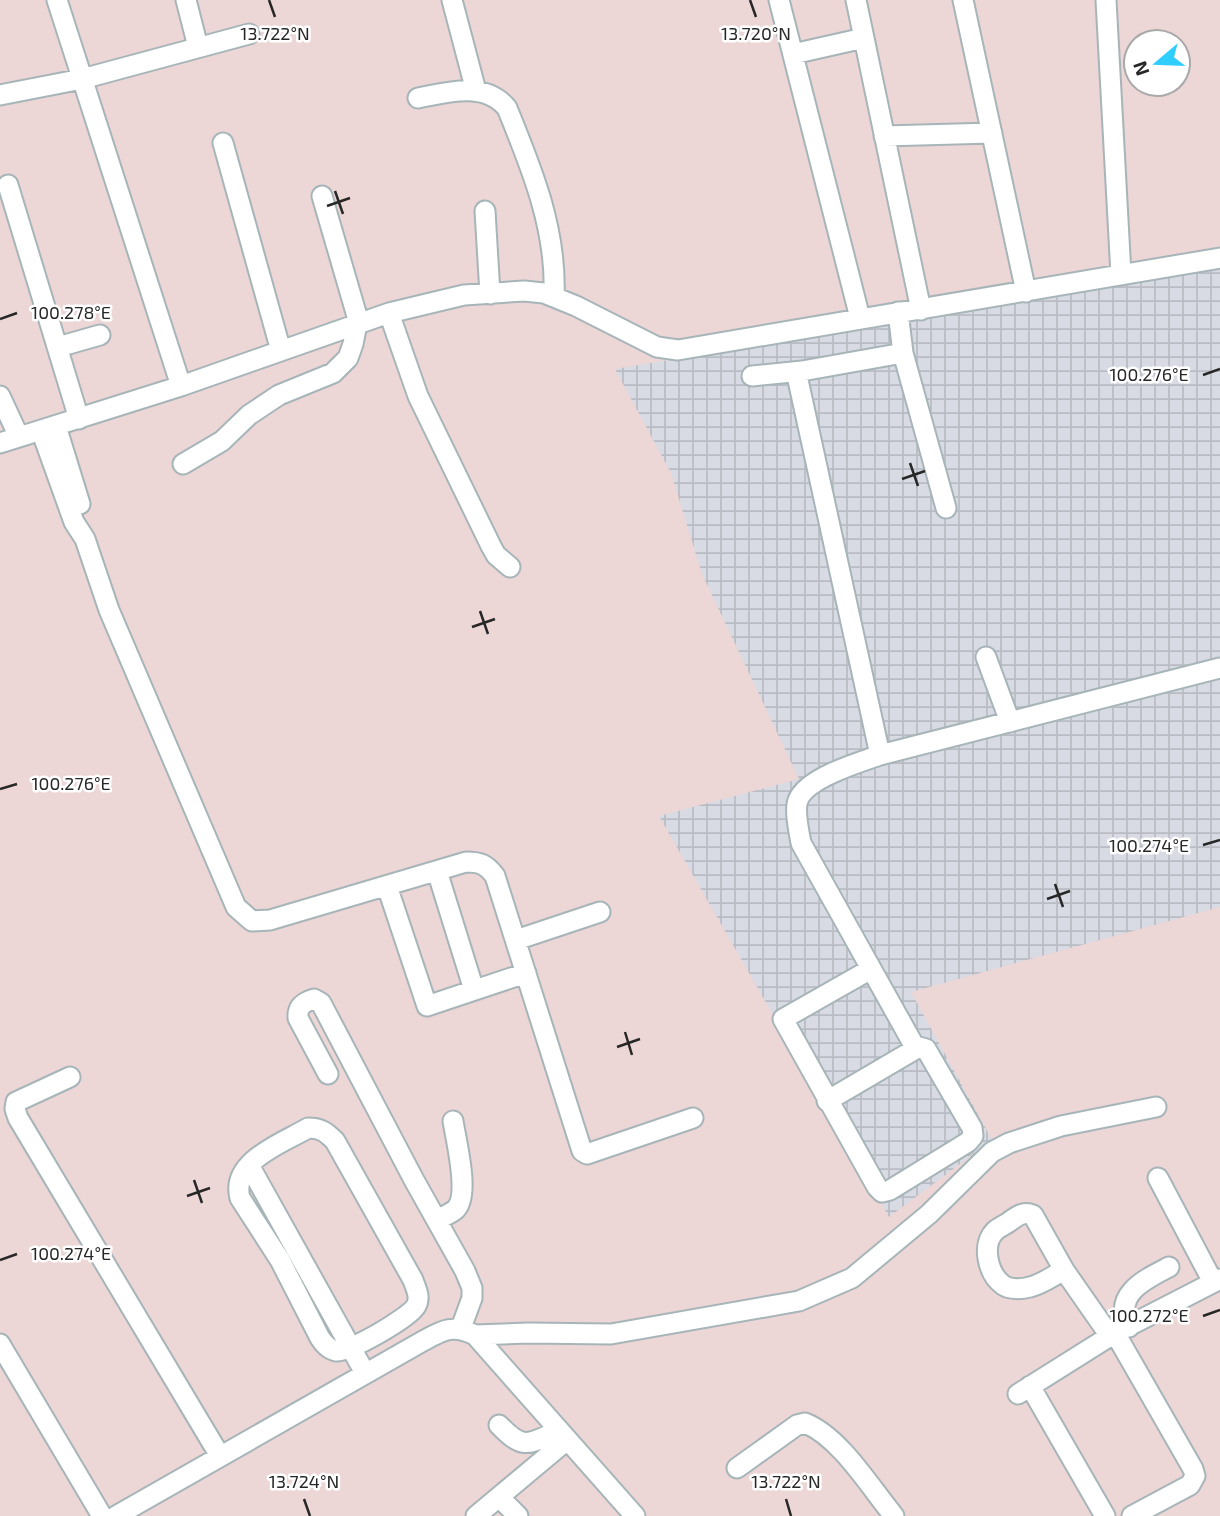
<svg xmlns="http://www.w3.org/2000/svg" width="1220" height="1516" viewBox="0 0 1220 1516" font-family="'Exo 2',sans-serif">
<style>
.industrial{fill:url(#industrial-grid)}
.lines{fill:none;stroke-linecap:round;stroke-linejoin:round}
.minor-casing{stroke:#a7b5b9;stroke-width:23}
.minor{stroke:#fff;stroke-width:19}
.ticks{fill:none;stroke:#272727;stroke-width:2.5}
.ticks-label{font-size:18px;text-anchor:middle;fill:#272727;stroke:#fff;stroke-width:5;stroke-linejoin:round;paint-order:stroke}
</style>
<defs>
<pattern id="industrial-grid" width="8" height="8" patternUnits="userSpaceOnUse" patternTransform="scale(1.75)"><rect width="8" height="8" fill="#d8dbe3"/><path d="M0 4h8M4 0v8" fill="none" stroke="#b9bcc3"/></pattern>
</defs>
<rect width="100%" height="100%" fill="#ecd6d6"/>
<path class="industrial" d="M1220,267V907L911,992L992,1140L889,1217L659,816L799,779L702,574L671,473L615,369Z"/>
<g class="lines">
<g class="minor-casing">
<path id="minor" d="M57,0L181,386
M186,0L198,47
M452,0L476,91
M779,0L860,318
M856,0L921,310
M963,0L1026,292
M1106,0L1121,275
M793,54L864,38
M0,95L82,79L249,34
M418,98C448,92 485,81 507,108C532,169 557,230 554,297
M884,136L992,133
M223,143L281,351
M8,185L79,419
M322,196L359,323
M485,211L490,294
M389,313L418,396L491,546L496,555L510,567
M58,347L100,335
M903,353L946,508
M752,376L802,371
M0,396L19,437
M56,426L80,504
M41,430L74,522L85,539L109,610L236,907L252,921L270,920L466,862C480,862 486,864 495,876L582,1151L587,1154L693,1118
M0,443L181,386L389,313L464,295L524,291L544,293L576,306L657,347L678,350L1220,258
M183,464L222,441L249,415L279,395L333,373L348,358L353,344L357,324
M986,657L1010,722
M880,755L798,380L802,371L903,353L898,312
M437,871L474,990
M387,886L427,1006L526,973
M516,940L600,912
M916,1049L801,843C799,831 795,816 797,804C801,779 858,763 880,755L1220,668
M328,1074L298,1018C297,1006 304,1002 314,999L321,1003L414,1180L465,1271L472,1288V1298L461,1328
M70,1077L16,1102L15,1109L18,1118L220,1456
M827,1101L919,1047L926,1049L972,1128L973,1136L968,1142L890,1190L882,1192L877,1187L783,1019L871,969
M308,1128C321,1128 326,1132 335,1141L413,1280C416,1289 421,1297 416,1306C410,1317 349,1353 336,1351C328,1349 324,1344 320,1338L280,1260L240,1198C230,1161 283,1143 308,1128Z
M249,1165L365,1373
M1158,1178L1213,1282
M437,1220C442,1217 452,1213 456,1209C470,1194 456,1141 453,1121
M1064,1270C1053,1276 1042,1284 1030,1287C1023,1289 1010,1290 1003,1285C988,1274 981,1245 995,1231C999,1227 1005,1225 1009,1222C1017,1216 1023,1211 1033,1215L1064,1270L1110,1336
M1129,1327C1112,1294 1146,1279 1169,1267
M1115,1333L1193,1469L1195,1476L1190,1485L1132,1516
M475,1335L528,1333L611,1334L799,1301L852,1278L929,1214L992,1152L1009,1143L1061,1126L1156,1107
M0,1344L102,1516
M1030,1386L1105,1516
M1018,1394L1115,1333L1220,1279
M499,1425C523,1450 528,1445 557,1431
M737,1468L797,1425L805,1423C840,1437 870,1487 894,1516
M499,1497L518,1516
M116,1516L423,1341C443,1330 453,1324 475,1335L635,1516
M476,1516L567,1440"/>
</g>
<use href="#minor" class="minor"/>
</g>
<path class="ticks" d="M269,0L275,17M750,0L756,17M335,191L343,214M327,206L350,198M0,319L17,313M1203,375L1220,369M910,463L918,486M902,479L925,471M480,611L488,634M472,627L495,619M0,789L17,784M1203,845L1220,840M1055,884L1063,907M1047,899L1070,891M625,1032L632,1055M617,1047L640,1039M194,1180L202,1203M187,1196L210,1188M0,1260L17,1254M1203,1316L1220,1310M304,1499L310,1516M786,1499L791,1516"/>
<g class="ticks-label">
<text x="275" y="40">13.722°N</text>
<text x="756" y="40">13.720°N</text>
<text x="71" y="319">100.278°E</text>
<text x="1149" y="381">100.276°E</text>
<text x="71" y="790">100.276°E</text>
<text x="1149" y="852">100.274°E</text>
<text x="71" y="1260">100.274°E</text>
<text x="1149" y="1322">100.272°E</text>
<text x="304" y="1488">13.724°N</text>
<text x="786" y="1488">13.722°N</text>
</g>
<g transform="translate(1157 63) rotate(251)"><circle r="33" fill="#ffffff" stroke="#a9a9a9" stroke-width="2"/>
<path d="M0-5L12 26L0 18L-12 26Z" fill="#30ceff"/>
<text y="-10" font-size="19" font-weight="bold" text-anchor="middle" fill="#272727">N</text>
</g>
</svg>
